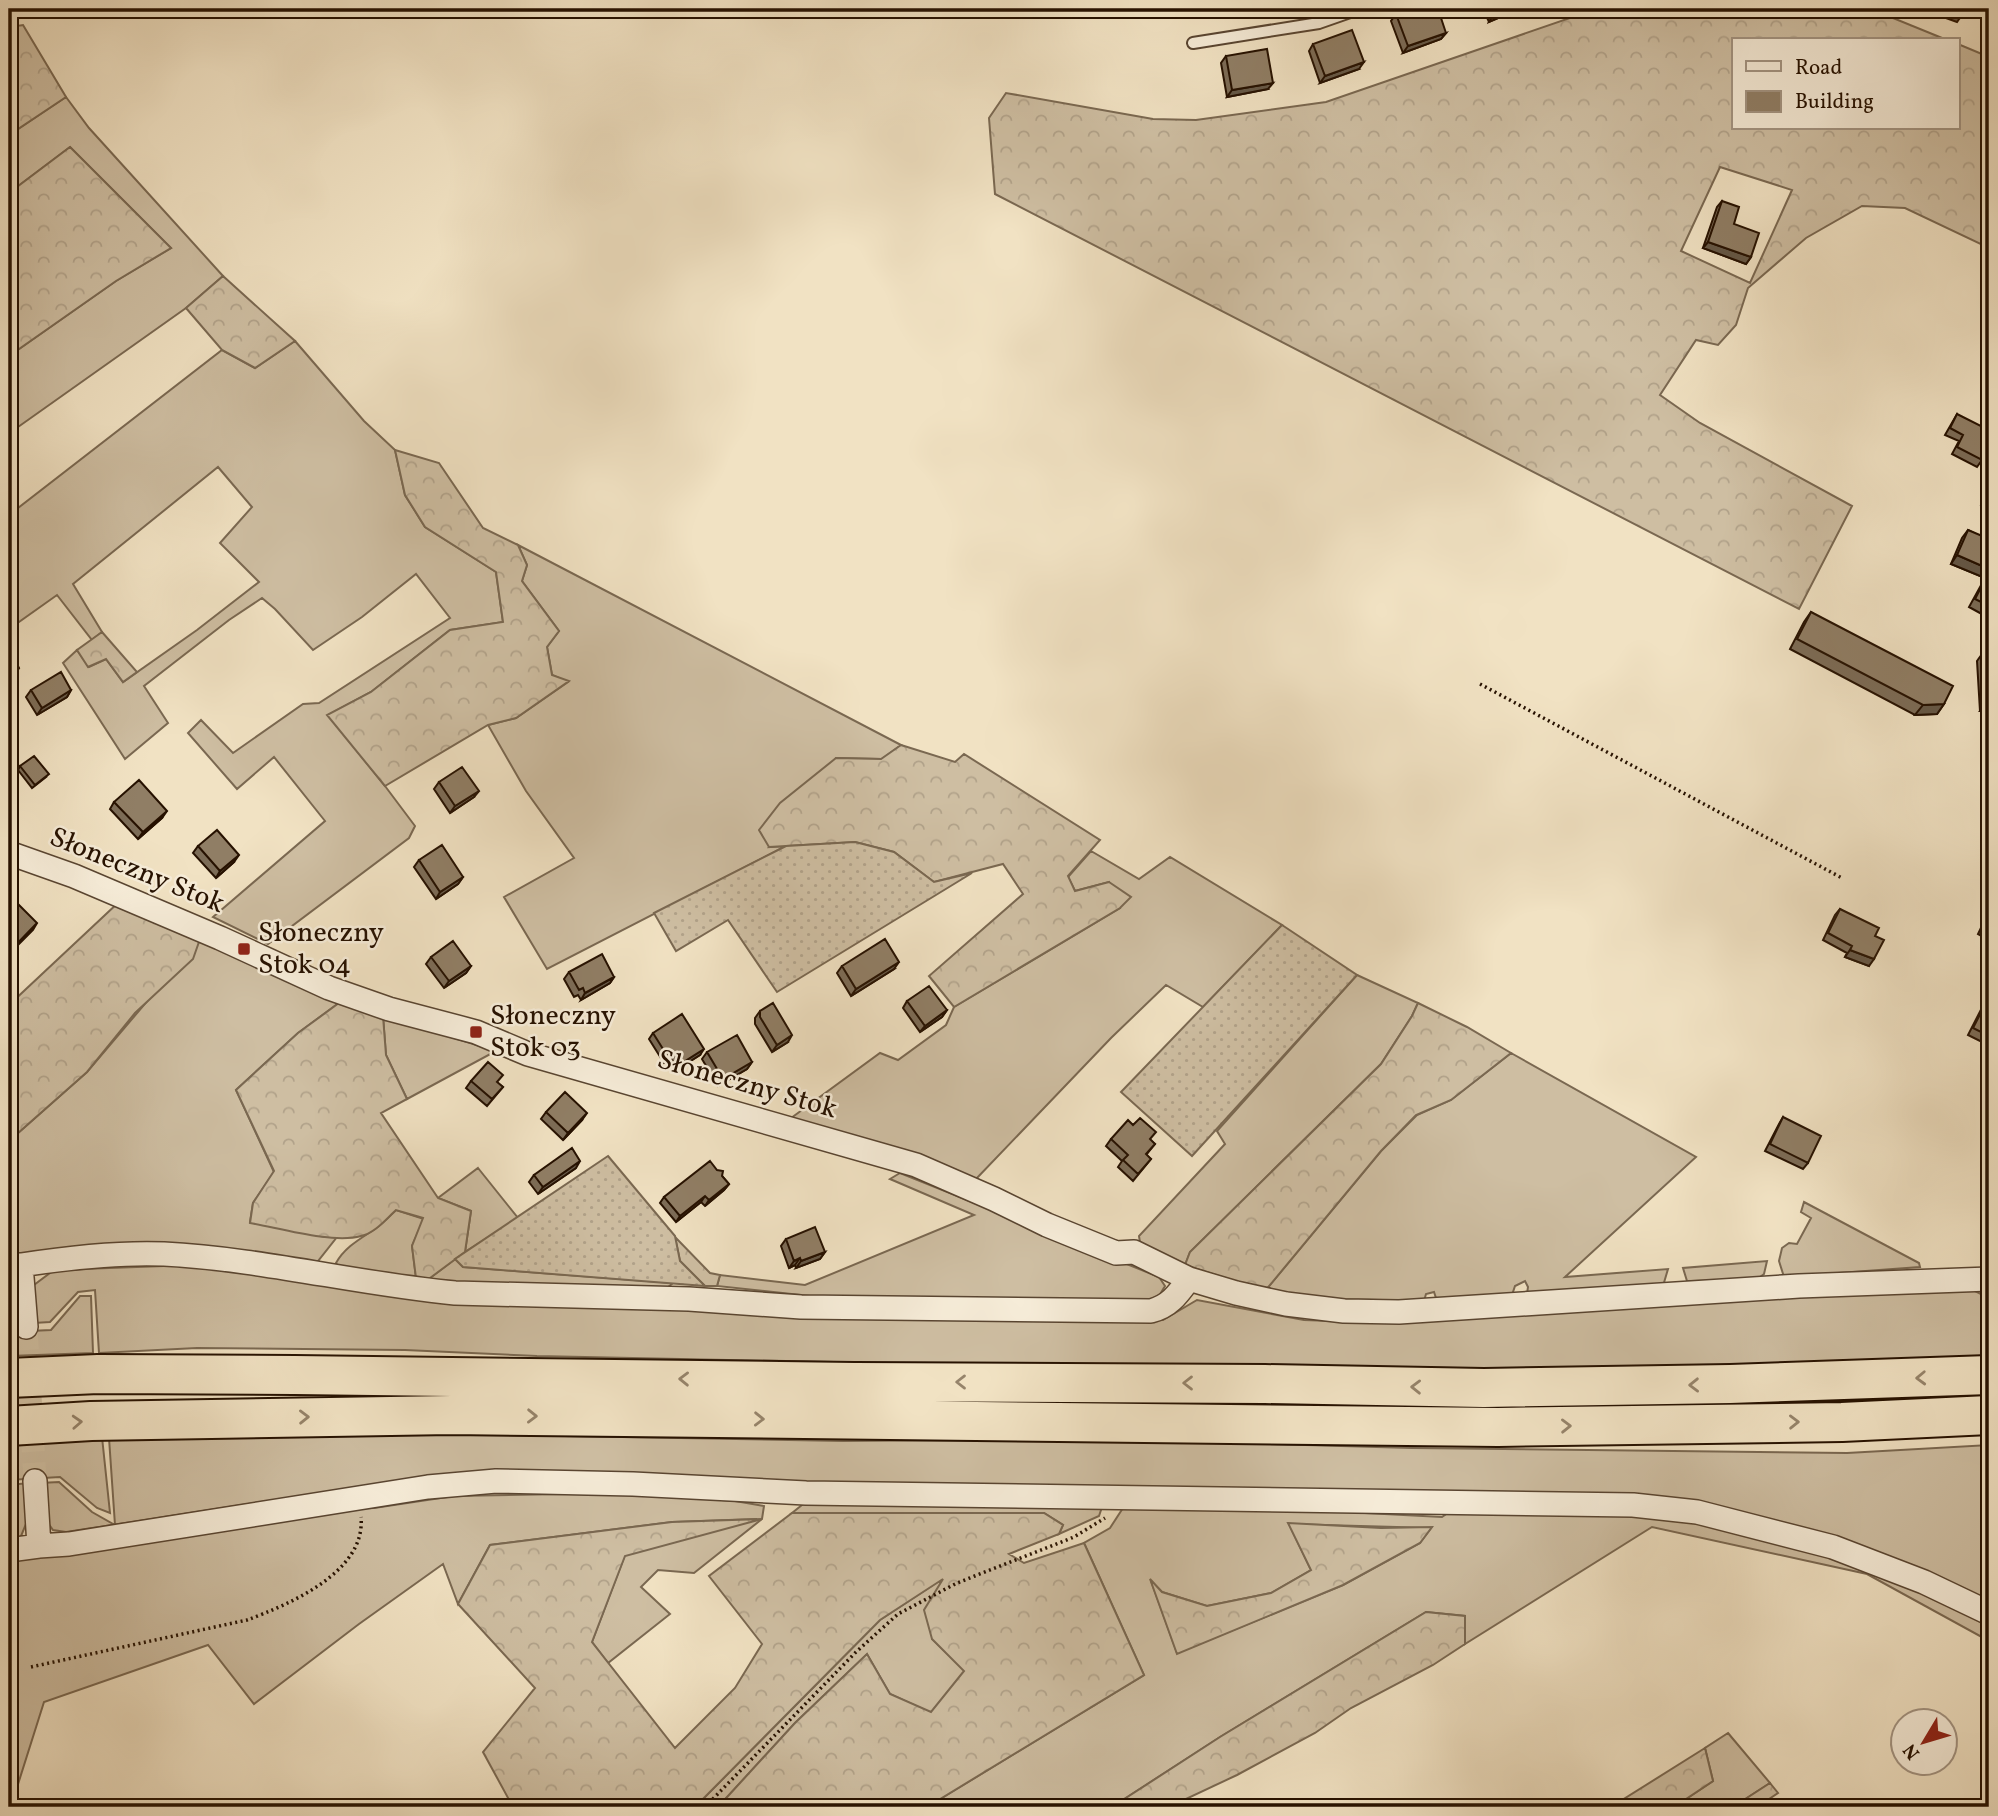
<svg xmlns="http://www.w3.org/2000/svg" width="1998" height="1816" viewBox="0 0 1998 1816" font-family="Vollkorn,serif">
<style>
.grass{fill:#cebea2;stroke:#7a6851;stroke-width:2;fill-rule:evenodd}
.forest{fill:url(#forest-crowns);stroke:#7a6851;stroke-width:2;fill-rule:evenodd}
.garden{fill:url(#garden-dots);stroke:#7a6851;stroke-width:2}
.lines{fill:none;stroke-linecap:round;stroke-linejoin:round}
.street-tunnel{stroke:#d3c3a6;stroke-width:23;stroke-dasharray:23 11;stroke-linecap:butt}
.lane-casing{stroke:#594531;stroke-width:14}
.street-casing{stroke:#594531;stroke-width:26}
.highway-casing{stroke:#261100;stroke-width:42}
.path{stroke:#261100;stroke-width:3.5;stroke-dasharray:2 3.5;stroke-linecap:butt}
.lane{stroke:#f6ecd8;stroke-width:10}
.street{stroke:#f6ecd8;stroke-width:23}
.highway{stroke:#f1e2c3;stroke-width:38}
.wall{fill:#7c6c57;stroke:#261100;stroke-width:2}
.shaded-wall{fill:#655847;stroke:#261100;stroke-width:2}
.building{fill:#907e65;stroke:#261100;stroke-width:2}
.oneway{stroke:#96846b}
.poi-dot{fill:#8f2418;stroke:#f6ecd8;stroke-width:2.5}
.labels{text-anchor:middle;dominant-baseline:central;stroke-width:5;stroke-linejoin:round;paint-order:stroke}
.street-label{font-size:28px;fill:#261100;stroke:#f6ecd8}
.poi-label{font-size:28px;fill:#261100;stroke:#f6ecd8;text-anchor:start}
</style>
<defs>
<pattern id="forest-crowns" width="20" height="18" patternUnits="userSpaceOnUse" patternTransform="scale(1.75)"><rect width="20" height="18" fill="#cebea2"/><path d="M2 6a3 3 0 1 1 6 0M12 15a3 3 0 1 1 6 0" fill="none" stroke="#b1a28a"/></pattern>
<pattern id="garden-dots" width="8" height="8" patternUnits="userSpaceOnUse" patternTransform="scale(1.75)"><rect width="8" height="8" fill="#cebea2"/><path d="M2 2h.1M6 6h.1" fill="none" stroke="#b1a28a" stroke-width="1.8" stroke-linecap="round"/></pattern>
</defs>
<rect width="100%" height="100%" fill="#f1e2c3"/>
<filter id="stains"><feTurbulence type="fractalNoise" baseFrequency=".00286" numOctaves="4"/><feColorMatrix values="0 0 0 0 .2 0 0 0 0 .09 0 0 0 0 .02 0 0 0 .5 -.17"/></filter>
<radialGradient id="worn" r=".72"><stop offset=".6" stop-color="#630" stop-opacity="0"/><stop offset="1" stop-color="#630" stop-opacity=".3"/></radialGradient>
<path class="grass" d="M66,97L89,128L223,276L186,308L11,432L9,426V356L116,281L171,248L70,147L9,193V123L18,129Z
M295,341L364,421L395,450L405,495L425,527L496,572L503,622L450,630L371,692L328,715L385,786L415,826L409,838L268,944L213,917L325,821L274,757L237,789L188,733L201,720L233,753L303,704L319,703L450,618L416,574L362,617L313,650L275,609L262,598L229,620L144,686L168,723L125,759L63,663L77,650L89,667L106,659L123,682L197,630L259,582L220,543L252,507L218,467L73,584L102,632L92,640L57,595L9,629V515L222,350L255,368Z
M518,545L901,745L882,759L836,758L769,847L786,846L547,969L504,897L574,858L526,791L488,725L516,718L568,682L552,675L547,647L559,631L522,581L527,565Z
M1091,851L1139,879L1170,857L1282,925L1203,1007L1166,985L1111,1038L976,1179L928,1158L787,1121L880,1053L898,1060L946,1025L954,1007L1120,908L1109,882L1075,891L1068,877Z
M200,939L343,1000L298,1033L236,1090L274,1172L253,1203L250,1222L325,1237H337L318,1261L308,1263L159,1242L9,1257V1141L87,1072Z
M1357,975L1418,1003L1412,1016L1381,1064L1190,1252L1185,1265L1141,1249L1139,1236L1225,1144L1217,1131Z
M383,1016L496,1051L407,1099L386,1055Z
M1511,1053L1696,1157L1565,1277L1668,1269L1663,1286L1527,1294L1528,1287L1525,1281L1515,1286L1512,1295L1437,1301L1434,1292L1426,1294L1424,1301L1332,1299L1265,1291L1381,1151L1417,1115L1451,1100Z
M478,1168L518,1218L465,1252L471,1211L438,1198Z
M900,1173L1159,1277L1165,1286L1159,1296L1143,1302L810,1296L717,1286L720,1275L805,1285L974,1215L890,1179Z
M1804,1202L1919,1263L1920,1267L1784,1277L1779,1261L1782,1248L1789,1243L1797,1244L1811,1218L1801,1212Z
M396,1210L424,1219L412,1246L416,1278L339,1269L336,1263C345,1247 360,1239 375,1229C383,1224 390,1216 396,1210Z
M455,1259L463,1267L673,1283L661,1293L426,1281Z
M1767,1261L1764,1274L1756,1280L1687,1281L1683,1268Z
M192,1265L338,1286L1140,1317L1163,1320L1197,1300L1304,1320L1386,1323L1965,1286L1989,1298V1361L1601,1369L978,1365L537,1356L405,1350L197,1348L99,1353L95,1290L78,1292L50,1322L34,1323V1285L54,1270Z
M80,1296H91L93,1353L9,1356V1332L51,1330Z
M293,1431L843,1441L1098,1439L1412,1448L1847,1453L1989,1445V1605L1720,1510L431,1478C309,1493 188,1514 66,1532L53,1530L45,1519L40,1483L59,1482L92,1512L115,1525L109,1438Z
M102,1437L110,1513L97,1508L60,1477L9,1480V1444Z
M29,1483L28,1519L19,1541L9,1542V1485Z
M624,1493L735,1501L764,1506L762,1519L694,1573L658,1570L641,1587L670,1614L608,1663L592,1642L625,1555L757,1519L672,1522L490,1545L458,1604L443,1564L359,1624L254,1704L208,1645L44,1702L13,1800L9,1805V1559L334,1509L374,1508L454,1496Z
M807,1501L1102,1507L1099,1516L1059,1534L1063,1525L1044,1513H792Z
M1123,1508L1355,1509L1365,1513L1442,1517L1452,1510L1595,1511L1691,1521L1866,1565L1989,1622V1641L1867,1574L1652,1527L1465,1644V1616L1426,1612L1220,1737L1112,1807H927L1144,1675L1084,1543L1110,1528ZM1289,1524L1431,1528L1420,1543L1343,1585L1177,1653L1151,1581L1162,1592L1207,1606L1271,1593L1311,1570Z
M945,1577L932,1639L965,1671L931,1713L890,1694L867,1654L795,1723L718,1807H695L880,1620Z
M1728,1733L1770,1783L1733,1807H1674L1713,1781L1705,1748Z"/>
<path class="forest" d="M1596,9H1871L1947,40H1734V128H1958V44L1989,57V248L1905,208L1862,206L1806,238L1748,288L1736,325L1718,345L1696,340L1660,395L1700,423L1852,506L1799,609L995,194L989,118L1006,93L1153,119L1196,120L1326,102ZM1720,167L1792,190L1750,283L1681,251Z
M23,25L66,97L18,129L9,123V27Z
M70,147L171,248L116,281L9,356V193Z
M223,276L295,341L255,368L222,350L186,308Z
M395,450L439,463L483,528L518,545L527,565L522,581L559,631L547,647L552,675L569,681L516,718L488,725L385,786L327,715L371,692L450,630L503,622L496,572L425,527L405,495Z
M102,632L137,672L123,682L106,659L88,667L77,650Z
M901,745L955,762L964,754L1100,840L1068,876L1075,891L1109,882L1131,897L1120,908L954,1007L929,976L1023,894L1003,864L934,882L894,852L855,842L769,847L759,830L780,803L836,758L881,759Z
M120,901L200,939L193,959L135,1013L87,1072L9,1141V1005Z
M343,1000L383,1016L386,1055L407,1099L381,1113L438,1198L471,1211L465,1252L426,1281L416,1278L412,1246L423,1218L396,1210C386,1219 375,1233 361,1236C333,1244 279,1228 250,1223L253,1203L274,1171L236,1090L298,1033Z
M1418,1003L1467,1027L1511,1053L1451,1100L1416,1115L1381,1151L1265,1291L1185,1265L1190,1252L1381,1064L1412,1016Z
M675,1237L710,1273L720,1275L717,1286H705L680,1261Z
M792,1513H1044L1063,1525L1059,1534L1009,1554L1024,1563L1084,1543L1144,1675L927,1807H718L795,1723L867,1654L890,1694L931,1712L964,1671L932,1639L924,1610L943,1579L880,1620L695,1807H513L483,1752L535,1688L458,1604L490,1545L672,1522L762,1519L625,1556L592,1642L675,1748L735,1688L762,1644L709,1576Z
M1288,1523L1381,1528L1432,1527L1420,1543L1343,1585L1177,1654L1150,1579L1162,1592L1207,1606L1271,1593L1311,1570Z
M1426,1612L1465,1616V1644L1433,1665L1351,1708L1315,1733L1237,1775L1169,1807H1112L1220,1737Z
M1705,1748L1713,1781L1674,1807H1611Z
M1770,1783L1778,1793L1757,1807H1733Z"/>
<path class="garden" d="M855,842L894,852L934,882L972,873L777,992L728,920L676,951L654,913L786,846Z
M1282,925L1357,975L1192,1156L1121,1092Z
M608,1156L675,1236L680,1261L705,1286L463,1267L455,1259Z"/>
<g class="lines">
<path class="street-tunnel" d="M26,1327L35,1481"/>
<g class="lane-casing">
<path id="lane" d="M1193,43L1319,23L1359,9"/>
</g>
<g class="street-casing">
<path id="street" d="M9,853L74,876L220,938L329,988L389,1009L476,1032L528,1054L916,1165L994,1199L1047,1225L1116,1253L1134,1252L1189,1279L1236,1293L1286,1304L1344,1311L1399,1312L1799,1286L1989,1279
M21,1265C67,1258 117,1252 164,1254C262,1259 358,1284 455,1293L689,1299L801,1307L1151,1311C1170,1306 1178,1294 1189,1279
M9,1266L21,1265L26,1327
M39,1546L69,1544L428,1487L496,1481L633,1484L806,1493L1633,1505L1697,1512L1833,1547L1924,1582L1989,1613
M9,1550L39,1546L35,1481"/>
</g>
<g class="highway-casing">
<path id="highway" d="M9,1378L98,1374L295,1375L854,1382L1265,1384L1484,1388L1730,1384L1989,1375
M9,1426L91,1421L451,1415L1498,1427L1842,1422L1989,1415"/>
</g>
<path class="path" d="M1480,684L1842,878
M31,1667L247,1620C290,1604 366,1572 361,1517
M705,1807L856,1652L898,1614L957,1583L1074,1537L1105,1518"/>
<use href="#lane" class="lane"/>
<use href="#street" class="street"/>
<use href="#highway" class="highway"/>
</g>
<path class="wall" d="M1483,9H1519L1489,22Z
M1396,14L1446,33L1441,39L1403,53L1391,21Z
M1313,44L1359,69L1320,83L1309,51Z
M1226,56L1268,89L1227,97L1221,63Z
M1722,201L1751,257L1746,264L1703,248L1717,207Z
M1957,414L1982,460L1977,467L1952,454L1959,441L1945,435Z
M1989,488V509L1981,505Z
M1968,530L1989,541V618L1969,607L1985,578L1951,564L1962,538Z
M1811,612L1944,704L1937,714L1915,715L1790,649L1804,622Z
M1982,654H1989V711H1980L1977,661Z
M31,690H71L67,697L37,715L26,697Z
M20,766L46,777L32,788L18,770Z
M439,782L474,797L450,813L434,789Z
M114,802L162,818L138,839L110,809Z
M198,846L234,862L216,878L193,853Z
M419,860L463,877L458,884L436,899L414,867Z
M1840,909L1875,936L1869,966L1845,957L1847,953L1823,940L1835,915Z
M1989,911V940L1978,934Z
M431,957L471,966L466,973L444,988L426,964Z
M842,966L894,969L851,996L837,973Z
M569,972L614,977L610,983L581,1000L578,995L574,997L564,979Z
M1989,994V1040L1986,1044L1968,1035Z
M907,1001L947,1010L942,1017L920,1032L903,1008Z
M760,1011L788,1042L772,1052L755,1024V1018Z
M653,1033L700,1055L678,1069L671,1059L664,1063L649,1039Z
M707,1052L752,1062L747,1069L718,1086L702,1059Z
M471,1081L498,1083L503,1087L487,1106L466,1088Z
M546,1112L582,1120L563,1140L541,1119Z
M1783,1117L1808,1163L1803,1169L1765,1151L1779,1124Z
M1111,1139L1150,1140L1155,1144L1146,1155L1151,1159L1133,1181L1118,1167L1122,1161L1106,1146Z
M576,1168L538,1194L529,1182L534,1175Z
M722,1176L729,1184L724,1190L705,1206L701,1202L676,1222L660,1203L664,1197Z
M786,1239L825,1252L820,1259L796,1268L795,1265L789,1268L781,1246Z"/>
<path class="shaded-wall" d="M1508,9H1519L1489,22L1493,15Z
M1921,9H1954L1964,12L1957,22Z
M1446,33L1441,39L1403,53L1408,46Z
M1364,62L1359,69L1320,83L1325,76Z
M1273,83L1268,89L1227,97L1232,90Z
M1708,242L1751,257L1746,264L1703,248Z
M1957,555L1989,569V571L1985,578L1951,564Z
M19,668L15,675L9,679V675Z
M71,690L67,697L37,715L42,708Z
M1944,704L1937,714L1915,715L1923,705Z
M1985,704H1989V711H1980Z
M479,791L474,797L450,813L455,806Z
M167,811L162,818L138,839L143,832Z
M239,855L234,862L216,878L220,871Z
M463,877L458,884L436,899L440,892Z
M37,923L33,930L9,954V952Z
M1850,950L1874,959L1869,966L1845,957Z
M899,962L894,969L851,996L856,989Z
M471,966L466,973L444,988L449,981Z
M614,977L610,983L581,1000L585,993Z
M947,1010L942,1017L920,1032L925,1026Z
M792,1035L788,1042L772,1052L777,1045Z
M704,1049L700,1055L678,1069L682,1063Z
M675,1053L671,1059L664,1063L668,1057Z
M752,1062L747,1069L718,1086L723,1079Z
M587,1113L582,1120L563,1140L568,1133Z
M580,1161L576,1168L538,1194L543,1187Z
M729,1184L724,1190L705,1206L709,1200Z
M705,1196L701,1202L676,1222L680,1216Z
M825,1252L820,1259L796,1268L801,1261Z
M800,1258L795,1265L789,1268L794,1261Z"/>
<path class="building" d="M1411,9H1438L1446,33L1408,46L1396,14Z
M1490,9H1508L1493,15Z
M1954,9H1965L1964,12Z
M1352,30L1364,62L1325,76L1313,44Z
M1267,49L1273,83L1232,90L1226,56Z
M1722,201L1739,207L1734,224L1759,233L1751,257L1708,242Z
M1957,414L1989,430V445L1982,460L1957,447L1963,435L1950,428Z
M1989,490V504L1983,502Z
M1968,530L1987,538L1986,540L1989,541V569L1957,555Z
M1989,572V606L1975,599Z
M1811,612L1953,686L1944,704L1923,705L1797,639Z
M9,650L19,668L9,675Z
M1982,654H1989V704H1985Z
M61,672L71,690L42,708L31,690Z
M34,756L49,774L35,785L20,766Z
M462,767L479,791L455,806L439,782Z
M139,780L167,811L143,832L114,802Z
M217,830L239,855L220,871L198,846Z
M442,845L463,877L440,892L419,860Z
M16,902L37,923L9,952V909Z
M1840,909L1879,928L1875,936L1884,940L1874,959L1850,950L1852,946L1828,933Z
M1989,914V927L1984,925Z
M885,939L899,962L856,989L842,966Z
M453,941L471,966L449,981L431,957Z
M602,954L614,977L585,993L583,988L579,990L569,972Z
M929,986L947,1010L925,1026L907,1001Z
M1989,997V1036L1973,1028Z
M773,1003L792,1035L777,1045L760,1017V1011Z
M682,1014L704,1049L682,1063L675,1053L668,1057L653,1033Z
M737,1035L752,1062L723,1079L707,1052Z
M488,1062L503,1075L497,1082L503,1087L492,1099L471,1081Z
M565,1092L587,1113L568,1133L546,1112Z
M1783,1117L1821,1136L1808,1163L1770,1144Z
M1140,1118L1156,1132L1150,1139L1155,1144L1146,1154L1151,1159L1138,1174L1123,1160L1128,1155L1111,1139L1128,1120L1133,1125Z
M572,1148L580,1161L543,1187L534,1175Z
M710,1161L717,1170L723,1171L722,1176L729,1184L709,1200L705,1196L680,1216L664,1197Z
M815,1227L825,1252L801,1261L800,1258L794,1261L786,1239Z"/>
<defs><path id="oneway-chevron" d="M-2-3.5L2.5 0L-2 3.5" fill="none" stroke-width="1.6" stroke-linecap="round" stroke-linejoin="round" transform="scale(1.75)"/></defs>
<g class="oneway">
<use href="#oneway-chevron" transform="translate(1921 1378) rotate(178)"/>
<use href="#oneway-chevron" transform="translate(684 1379) rotate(-179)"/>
<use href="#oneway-chevron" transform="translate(961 1382) rotate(-180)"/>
<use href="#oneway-chevron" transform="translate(1188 1383) rotate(-180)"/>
<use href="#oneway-chevron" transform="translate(1694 1385) rotate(179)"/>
<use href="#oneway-chevron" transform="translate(1416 1387) rotate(-179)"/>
<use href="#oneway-chevron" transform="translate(532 1416) rotate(1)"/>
<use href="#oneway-chevron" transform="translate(304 1417) rotate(-1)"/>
<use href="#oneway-chevron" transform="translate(759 1419) rotate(1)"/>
<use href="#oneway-chevron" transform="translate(77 1422) rotate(-3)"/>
<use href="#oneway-chevron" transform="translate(1794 1422) rotate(-1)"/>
<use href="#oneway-chevron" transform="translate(1566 1426) rotate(-1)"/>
</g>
<g class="poi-dot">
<rect x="237" y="942" width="14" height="14" rx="3.5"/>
<rect x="469" y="1025" width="14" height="14" rx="3.5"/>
</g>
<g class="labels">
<g class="street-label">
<text transform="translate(137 871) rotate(22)">Słoneczny Stok</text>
<text transform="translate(747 1085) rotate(16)">Słoneczny Stok</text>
</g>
<g class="poi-label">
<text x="258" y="933">Słoneczny<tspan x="258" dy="32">Stok 04</tspan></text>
<text x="490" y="1016">Słoneczny<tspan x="490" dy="32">Stok 03</tspan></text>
</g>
</g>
<rect width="1998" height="1816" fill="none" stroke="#f1e2c3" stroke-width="35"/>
<rect x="10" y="10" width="1977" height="1795" fill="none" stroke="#261100" stroke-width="3.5"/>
<rect x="18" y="18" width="1963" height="1781" fill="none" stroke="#261100" stroke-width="2"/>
<rect x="1732" y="38" width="228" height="91" fill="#f6ecd8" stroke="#a39482" stroke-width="2"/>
<rect x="1746" y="61" width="35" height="10" fill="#f6ecd8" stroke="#a39482" stroke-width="2"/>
<text x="1795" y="74" font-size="21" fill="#261100">Road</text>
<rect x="1746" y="91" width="35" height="21" fill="#907e65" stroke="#a39482" stroke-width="2"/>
<text x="1795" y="108" font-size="21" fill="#261100">Building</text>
<g transform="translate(1924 1742) rotate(232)"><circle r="33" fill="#f6ecd8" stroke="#a39482" stroke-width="2"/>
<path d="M0-5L12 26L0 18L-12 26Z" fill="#8f2418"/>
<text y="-10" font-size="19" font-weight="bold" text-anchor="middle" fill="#261100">N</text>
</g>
<rect width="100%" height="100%" filter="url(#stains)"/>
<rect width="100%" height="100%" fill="url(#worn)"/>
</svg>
